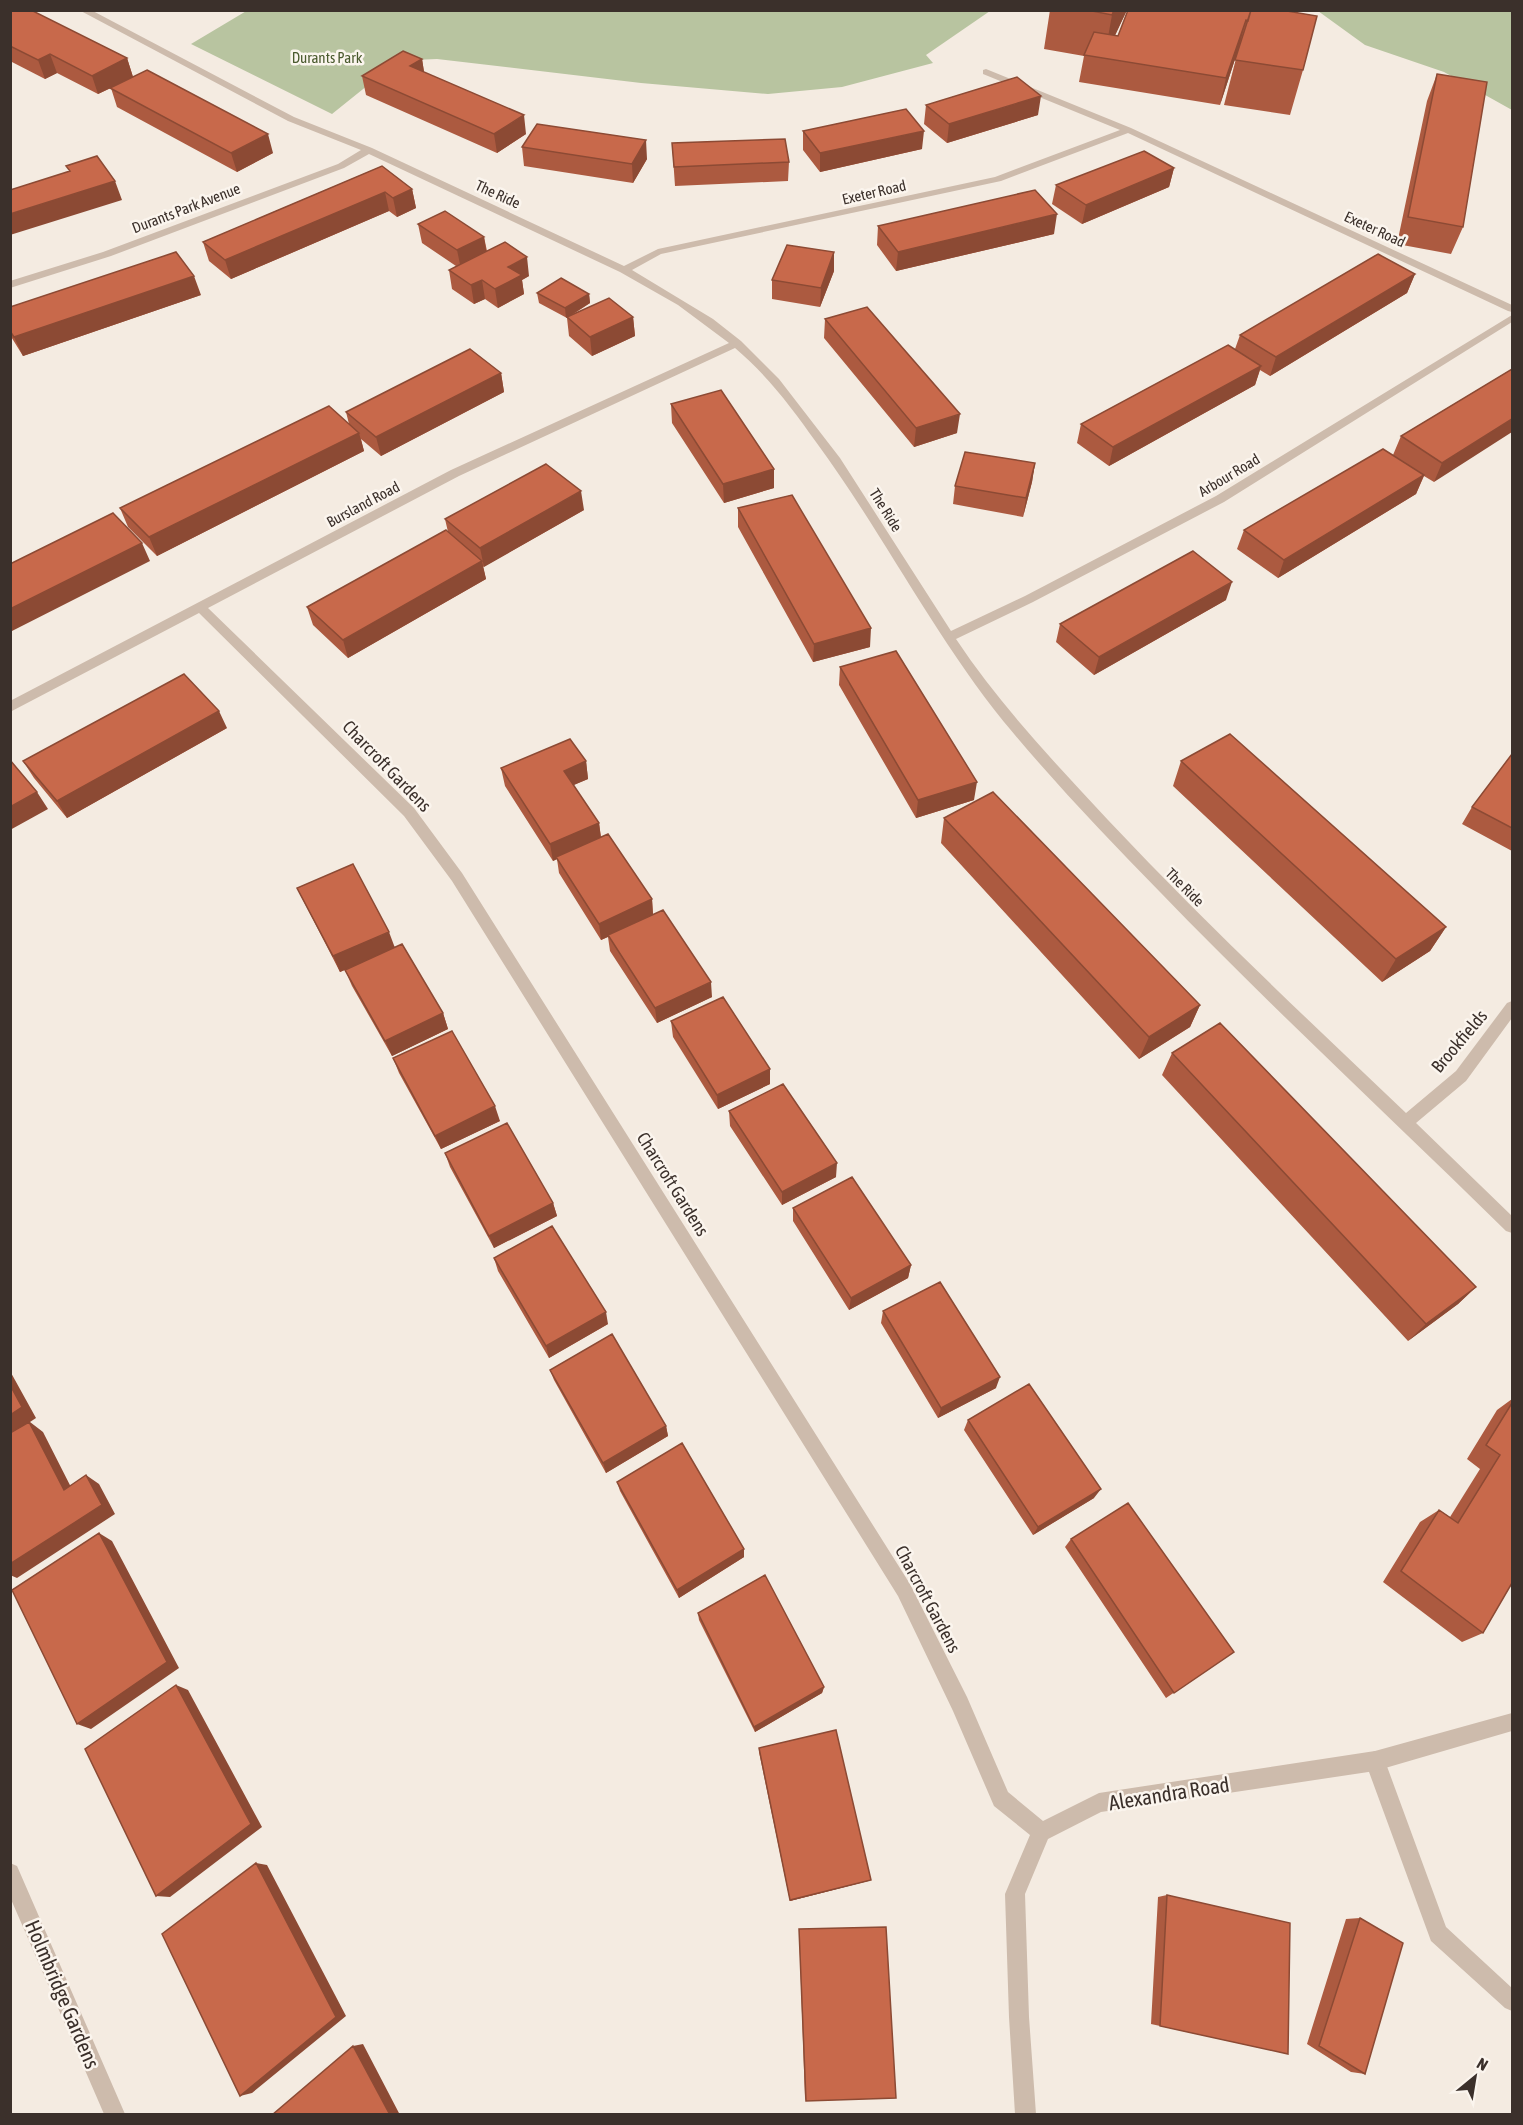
<svg xmlns="http://www.w3.org/2000/svg" width="1523" height="2125" viewBox="0 0 1523 2125" font-family="'Asap Condensed',sans-serif">
<style>
.green{fill:#b8c4a0}
.lines{fill:none;stroke-linecap:round;stroke-linejoin:round}
.service{fill:#cdbbac;fill-rule:evenodd}
.minor{fill:#cdbbac;fill-rule:evenodd}
.wall{fill:#ac5a40}
.shaded-wall{fill:#8c4a34}
.building{fill:#c8694b;stroke:#8c4a34;stroke-width:1.5}
.labels{text-anchor:middle;dominant-baseline:central;stroke-width:5;stroke-linejoin:round;paint-order:stroke}
.far-park-label{font-size:15px;fill:#4a5a2e;stroke:#fbf5ee}
.far-street-label{font-size:15px;fill:#3b302b;stroke:#fbf5ee}
.street-label{font-size:18px;fill:#3b302b;stroke:#fbf5ee}
.near-street-label{font-size:21px;fill:#3b302b;stroke:#fbf5ee}
</style>
<rect width="100%" height="100%" fill="#f4ebe1"/>
<path class="green" d="M248,10L990,11L926,55L933,63L842,87L768,94L641,83L437,59L413,60L393,65L332,114L191,44Z
M1318,11H1512V110L1444,72L1365,45Z"/>
<g class="lines">
<path class="service" d="M1375,1751L1382,1754L1385,1761L1446,1927L1512,1988V2011L1505,2008L1431,1941L1365,1761L1368,1754Z"/>
<path class="minor" d="M79,10H91L294,117L372,148L624,266L658,249L995,177L1120,130L983,74V70L986,69L1131,128L1512,305V312L1508,311L1128,133L1001,181L661,254L632,270L713,319L741,341L779,379L840,458L951,631L1025,596L1216,496L1512,315V322L1224,502L1033,602L956,639C1000,705 1054,762 1108,820C1203,921 1305,1017 1406,1113L1456,1071L1507,1003L1512,1001V1018L1466,1081L1416,1123L1512,1216V1233L1506,1231C1391,1118 1272,1008 1160,892C1106,837 1053,781 1004,722C933,634 883,533 816,442C792,408 767,375 735,348L459,476L208,608L414,808L462,873L910,1584L967,1697L1008,1792L1043,1821L1099,1793L1375,1751L1512,1713V1731L1375,1771L1101,1812L1048,1839L1025,1894L1029,2017L1036,2114H1015L1009,2017L1005,1894L1030,1835L994,1806L953,1711L898,1596L452,881L404,816L199,613L10,712V701L451,470L729,343L678,305L620,272L369,154L344,168L111,256L10,288V281L103,252L338,164L361,150L288,121Z
M10,1863L17,1866L125,2114H104L10,1897Z"/>
</g>
<path class="wall" d="M10,10L127,58L133,77L273,153L237,172L117,107L111,88L98,94L57,73L45,79L10,61Z
M1050,10H1127L1115,35L1118,36L1281,10L1303,70L1290,115L1224,105L1239,47L1220,105L1079,82L1084,56L1044,49Z
M422,59L424,72L526,134L497,153L366,95L362,76Z
M1437,74L1463,227L1451,254L1397,244L1427,101Z
M926,105L1038,115L947,143L924,124Z
M803,131L922,149L820,172L803,150Z
M672,143L789,162L788,181L675,186Z
M522,147L647,159L633,183L524,166Z
M382,166L412,189L416,208L397,217L389,211L231,279L209,261L203,242Z
M1174,168L1169,187L1082,224L1052,204L1056,185Z
M418,224L484,237L487,251L529,276L522,280L524,294L498,308L485,299L474,304L452,289L449,270L456,266L422,243Z
M878,226L1054,234L896,271L877,245Z
M834,271L820,307L772,299V280Z
M1415,274L1407,293L1270,376L1260,370L1255,385L1109,466L1077,443L1081,424L1235,349L1240,335Z
M537,293L589,294L590,303L572,315L633,317L635,336L592,356L569,336L567,318L539,303Z
M201,295L23,356L10,335V307Z
M825,319L957,433L914,447L824,338Z
M1512,369L1434,482L1424,476L1416,494L1278,578L1237,549L1244,530L1393,455L1401,436Z
M501,373L504,392L381,456L361,439L364,451L157,556L128,527L120,508L349,424L346,412Z
M671,404L774,488L724,503L672,423Z
M1035,463L1032,482L1023,517L953,504L955,486Z
M738,508L870,647L813,662L738,527Z
M584,510L483,567L486,579L348,658L313,625L307,607L448,532L445,519Z
M1226,600L1094,675L1056,642L1060,624Z
M840,667L974,800L916,818L839,685Z
M227,728L67,818L34,778L23,761Z
M1512,754V851L1462,824L1472,807Z
M586,761L588,779L573,785L599,823L601,837L652,899L653,914L712,997L657,1023L610,951L608,937L601,940L559,873L557,859L553,861L505,786L501,768Z
M1181,761L1446,927L1430,951L1382,982L1173,786Z
M944,818L1200,1005L1190,1027L1139,1059L941,843Z
M297,888L395,947L443,1013L448,1029L392,1056L352,986L345,970L383,953L340,972L305,904Z
M671,1021L770,1069V1084L718,1109L673,1037Z
M1172,1053L1476,1287L1458,1304L1408,1341L1162,1075Z
M393,1058L500,1121L441,1149L399,1073Z
M729,1111L836,1177L782,1205L730,1126Z
M445,1153L553,1203L557,1216L494,1248L450,1167Z
M793,1208L911,1265L908,1278L849,1310L793,1221Z
M494,1258L608,1324L549,1358L498,1271Z
M883,1311L996,1388L938,1418L881,1323Z
M550,1370L666,1426L668,1436L606,1473L554,1380Z
M1512,1399V1583L1483,1633L1462,1642L1383,1582L1420,1522L1439,1510L1450,1517L1480,1469L1467,1459L1497,1410Z
M968,1420L1094,1498L1033,1535L964,1430Z
M617,1482L744,1549V1557L679,1598L620,1491Z
M1071,1539L1234,1652L1166,1698L1065,1547Z
M698,1613L824,1687L822,1693L755,1732L699,1620Z
M759,1748L871,1880L868,1881L790,1901L759,1752Z
M1167,1895L1288,2054L1151,2024L1158,1897Z
M1360,1918L1365,2074L1351,2072L1307,2044L1346,1919Z
M799,1929L806,2101L805,2098L799,1930Z"/>
<path class="shaded-wall" d="M1114,10H1127L1104,59L1112,15Z
M1246,20L1239,47L1220,105L1226,78Z
M50,54L57,73L45,79L38,60Z
M127,58L133,77L98,94L92,76Z
M422,59L425,78L410,66Z
M1041,96L1038,115L947,143L949,124Z
M524,115L526,134L497,153L494,134Z
M924,131L922,149L820,172V153Z
M268,134L273,153L237,172L231,153Z
M646,140L647,159L633,183L632,164Z
M1174,168L1169,187L1082,224L1086,205Z
M115,181L122,200L10,235V214Z
M412,189L416,208L397,217L393,198Z
M385,192L389,211L231,279L225,260Z
M1057,214L1054,234L896,271L898,252Z
M484,237L487,256L461,269L457,250Z
M834,252V271L820,307L821,288Z
M527,257L529,276L522,280L524,294L498,308L495,289L508,267Z
M1415,274L1407,293L1270,376L1276,357Z
M194,276L201,295L23,356L14,337Z
M482,280L485,299L474,304L471,285Z
M589,294L590,303L566,318L565,308Z
M633,317L635,336L592,356L590,337Z
M1261,366L1255,385L1109,466L1113,447Z
M501,373L504,392L381,456L376,437Z
M960,414L957,433L914,447L916,428Z
M1512,419V432L1434,482L1442,463Z
M359,433L364,451L157,556L149,537Z
M1035,463L1032,482L1023,517L1026,498Z
M774,469V488L724,503L723,484Z
M1424,475L1416,494L1278,578L1284,560Z
M581,491L584,510L484,567L480,548Z
M142,543L150,561L10,632V609Z
M482,561L486,579L348,658L343,640Z
M1232,582L1226,600L1094,675L1099,657Z
M871,628L870,647L813,662L814,644Z
M219,711L227,728L67,818L57,801Z
M586,761L588,779L567,788L564,771Z
M977,782L974,800L916,818L918,800Z
M37,792L48,809L10,830V807Z
M599,823L601,839L556,857L557,859L553,861L550,844Z
M652,899L653,916L601,940L599,924Z
M1446,927L1430,951L1382,982L1396,959Z
M389,932L395,948L340,972L333,956Z
M711,982L712,997L657,1023L655,1008Z
M1200,1005L1190,1027L1139,1059L1149,1037Z
M443,1013L448,1029L392,1056L385,1041Z
M770,1069V1084L718,1109L717,1095Z
M495,1106L500,1121L441,1149L435,1136Z
M837,1163L836,1177L782,1205V1192Z
M553,1203L557,1216L494,1248L489,1236Z
M911,1265L908,1278L849,1310L851,1298Z
M1476,1287L1458,1304L1408,1341L1426,1324Z
M606,1312L608,1324L549,1358L546,1346Z
M10,1371L36,1418L30,1422L43,1432L77,1499L64,1490L10,1434Z
M1000,1377L996,1388L938,1418L941,1408Z
M666,1426L668,1436L606,1473L603,1463Z
M86,1475L99,1484L115,1514L17,1578L10,1575V1564Z
M1101,1489L1094,1498L1033,1535L1038,1527Z
M99,1533L112,1541L179,1668L91,1729L77,1724Z
M744,1549V1557L679,1598L677,1590Z
M176,1685L188,1690L262,1827L170,1897L156,1896Z
M824,1687L822,1693L755,1732L754,1727Z
M256,1863L267,1865L346,2016L252,2093L240,2096Z
M871,1880L868,1881L790,1901V1900Z
M363,2044L400,2115H390L353,2046Z"/>
<path class="building" d="M10,10H31L127,58L92,76L50,54L38,60L10,46Z
M1087,10H1114L1112,15Z
M1128,10H1251L1248,21L1246,20L1226,78L1084,55L1094,32L1118,36Z
M1251,10H1281L1317,16L1303,70L1235,60Z
M403,51L422,59L410,66L524,115L494,134L362,76Z
M147,70L268,134L231,153L110,88Z
M1437,74L1487,82L1463,227L1408,217Z
M1017,77L1041,96L949,124L926,105Z
M906,109L924,131L820,153L803,131Z
M537,124L646,140L632,164L522,147Z
M785,139L789,162L674,167L672,143Z
M1144,151L1174,168L1086,205L1056,185Z
M97,156L115,181L10,214V190L70,171L66,166Z
M382,166L412,189L393,198L385,192L225,260L203,242Z
M1035,190L1057,214L898,252L878,226Z
M445,211L484,237L457,250L418,224Z
M505,242L527,257L508,267L522,275L495,289L482,280L471,285L449,270Z
M787,245L834,252L821,288L772,280Z
M176,252L194,276L14,337L10,331V307Z
M1378,254L1415,274L1276,357L1240,335Z
M561,278L589,294L565,308L537,293Z
M609,298L633,317L590,337L567,317Z
M867,307L960,414L916,428L825,319Z
M1228,345L1261,366L1113,447L1081,424Z
M470,349L501,373L376,437L346,412Z
M1512,369V419L1442,463L1401,436Z
M721,390L774,469L723,484L671,404Z
M329,406L359,433L149,537L120,508Z
M1383,449L1424,475L1284,560L1244,530Z
M965,452L1035,463L1026,498L955,486Z
M546,464L581,491L480,548L445,519Z
M792,495L871,628L814,644L738,508Z
M113,513L142,543L10,609V564Z
M446,530L482,561L343,640L307,607Z
M1193,551L1232,582L1099,657L1060,624Z
M896,651L977,782L918,800L840,667Z
M184,674L219,711L57,801L23,761Z
M1230,734L1446,927L1396,959L1181,761Z
M570,739L586,761L564,771L599,823L550,844L501,768Z
M1512,754V828L1472,807Z
M10,760L37,792L10,807Z
M993,792L1200,1005L1149,1037L944,818Z
M608,834L652,899L599,924L556,857Z
M353,864L389,932L333,956L297,888Z
M663,910L711,982L655,1008L608,935Z
M402,944L443,1013L385,1041L345,970Z
M723,997L770,1069L717,1095L671,1021Z
M1220,1023L1476,1287L1426,1324L1172,1053Z
M452,1031L495,1106L435,1136L393,1058Z
M783,1084L837,1163L782,1192L729,1111Z
M507,1123L553,1203L489,1236L445,1153Z
M852,1177L911,1265L851,1298L793,1208Z
M552,1226L606,1312L546,1346L494,1258Z
M940,1282L1000,1377L941,1408L883,1311Z
M612,1334L666,1426L603,1463L550,1370Z
M1029,1384L1101,1489L1038,1527L968,1420Z
M10,1385L22,1407L10,1415Z
M1512,1403V1583L1483,1633L1401,1571L1439,1510L1458,1523L1500,1455L1486,1445Z
M29,1422L64,1490L86,1475L102,1505L10,1564V1433Z
M682,1443L744,1549L677,1590L617,1482Z
M1128,1503L1234,1652L1174,1693L1071,1539Z
M99,1533L167,1662L77,1724L12,1590Z
M765,1575L824,1687L754,1727L698,1613Z
M176,1685L251,1824L156,1896L85,1749Z
M836,1730L871,1880L790,1900L759,1748Z
M256,1863L336,2017L240,2096L162,1934Z
M1167,1895L1290,1923L1288,2054L1160,2026Z
M1360,1918L1403,1943L1365,2074L1319,2046Z
M886,1927L896,2098L806,2101L799,1929Z
M353,2046L390,2115H272Z"/>
<g class="labels">
<g class="far-park-label">
<text x="327" y="57">Durants Park</text>
</g>
<g class="far-street-label">
<text transform="translate(874 192) rotate(-13)">Exeter Road</text>
<text transform="translate(498 194) rotate(25)">The Ride</text>
<text transform="translate(186 208) rotate(-21)">Durants Park Avenue</text>
<text transform="translate(1375 229) rotate(25)">Exeter Road</text>
<text transform="translate(1229 475) rotate(-31)">Arbour Road</text>
<text transform="translate(363 504) rotate(-28)">Bursland Road</text>
<text transform="translate(886 510) rotate(58)">The Ride</text>
<text transform="translate(1185 887) rotate(45)">The Ride</text>
</g>
<g class="street-label">
<text transform="translate(387 766) rotate(46)">Charcroft Gardens</text>
<text transform="translate(1459 1041) rotate(-50)">Brookfields</text>
<text transform="translate(673 1184) rotate(58)">Charcroft Gardens</text>
<text transform="translate(928 1599) rotate(62)">Charcroft Gardens</text>
</g>
<g class="near-street-label">
<text transform="translate(1169 1793) rotate(-9)">Alexandra Road</text>
<text transform="translate(63 1994) rotate(67)">Holmbridge Gardens</text>
</g>
</g>
<rect width="1523" height="2125" fill="none" stroke="#3b302b" stroke-width="24"/>
<g transform="translate(1475 2077) rotate(30)" stroke="#fbf5ee" stroke-width="4.5" paint-order="stroke">
<path d="M0-4.5L10 22L0 15L-10 22Z" fill="#3b302b"/>
<text y="-9" font-size="16" font-weight="bold" text-anchor="middle" fill="#3b302b">N</text>
</g>
</svg>
